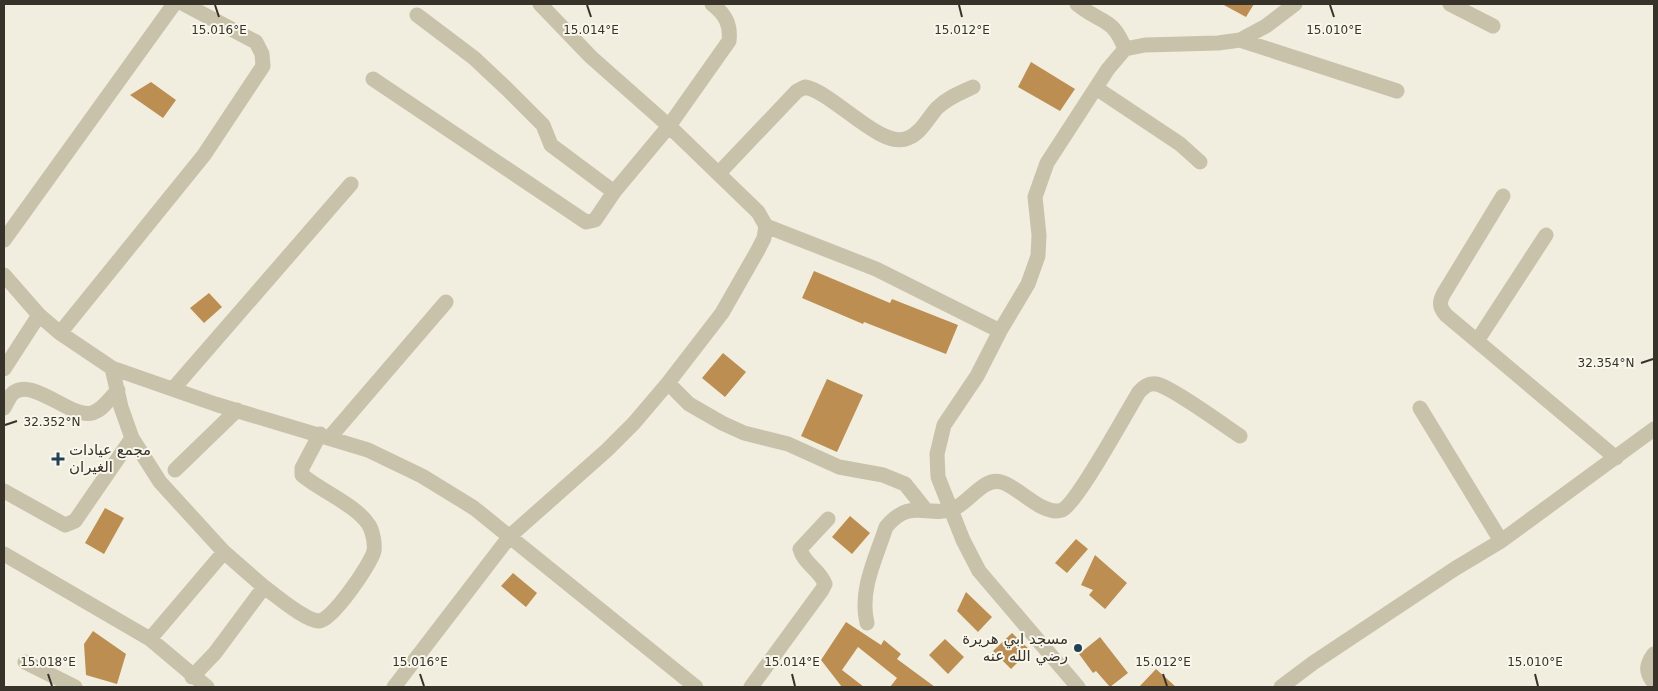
<svg xmlns="http://www.w3.org/2000/svg" width="1658" height="691" viewBox="0 0 1658 691" font-family="'DejaVu Sans',Cairo,sans-serif">
<style>
.building{fill:#bc8e51}
.lines{fill:none;stroke-linecap:round;stroke-linejoin:round}
.minor{stroke:#c8c2ab;stroke-width:15}
.ticks{fill:none;stroke:#37322a;stroke-width:2}
.poi-dot{fill:#234155;stroke:#f9f7eb;stroke-width:2}
.labels{text-anchor:middle;dominant-baseline:central;stroke-width:4;stroke-linejoin:round;paint-order:stroke}
.poi-label{font-size:15px;fill:#37322a;stroke:#f9f7eb;text-anchor:start}
.ticks-label{font-size:12px;text-anchor:middle;fill:#37322a;stroke:#f9f7eb;stroke-width:4;stroke-linejoin:round;paint-order:stroke}
</style>
<rect width="100%" height="100%" fill="#f1eedf"/>
<path class="building" d="M1222,4H1254L1246,17Z
M1031,62L1075,89L1060,111L1018,87Z
M151,82L176,100L163,118L130,95Z
M814,271L890,303L892,299L958,325L946,354L864,322L863,324L802,298Z
M209,293L222,307L204,323L190,308Z
M723,353L746,372L725,397L702,378Z
M827,379L863,395L837,452L801,436Z
M105,508L124,518L104,554L85,543Z
M850,516L870,533L852,554L832,537Z
M1076,539L1088,549L1067,573L1055,563Z
M1095,555L1127,583L1105,609L1089,595L1093,590L1081,585Z
M513,573L537,593L526,607L501,586Z
M966,592L992,617L978,632L957,611Z
M846,622L881,645L884,640L901,654L897,659L935,687H890L897,678L858,647L842,670L864,687H842L821,660Z
M93,631L126,654L117,684L86,675L84,644Z
M1012,633L1030,650L1011,669L993,651Z
M1100,637L1128,673L1110,687L1096,671L1093,673L1079,654Z
M945,639L964,657L948,674L929,655Z
M1156,669L1176,687H1139Z"/>
<g class="lines">
<path class="minor" d="M712,4C725,14 731,24 729,41L669,126L758,212L766,226
M1077,4C1101,24 1112,16 1125,49
M1450,4L1493,26
M417,15L474,58L507,89L543,125L551,145L614,192
M1240,40L1397,91
M373,79L586,222L595,220L614,192L669,126L591,57L540,4
M1096,88L1180,144L1200,162
M719,173L797,91L805,87C833,92 882,151 908,138C921,133 928,118 937,108C947,98 960,93 973,87
M1503,196L1444,293C1439,302 1439,307 1446,315L1616,458
M4,240L174,4
M4,275L39,315L60,333L112,368L215,404L368,450L422,476L474,508L696,687
M1000,331L977,376L944,425L937,454L938,477L963,540L979,571L1078,687
M60,333L204,155L263,66L262,54L256,42L184,4
M1477,341L1546,235
M112,368L121,407L132,438L160,482L224,552L264,587L215,653L192,677
M4,369L39,315
M668,383L689,404L722,423L744,433L788,444L839,467L883,475L905,484L925,509
M173,389L351,184
M4,408C6,404 9,398 12,394C31,375 71,419 92,413C103,410 110,398 118,390
M1420,408L1501,541
M330,437L446,302
M175,470L237,410
M4,491L65,525L75,521L132,438
M4,554L150,639L224,552
M264,587C277,596 304,620 319,621C331,622 371,564 374,551C375,544 373,532 369,525C356,505 321,491 302,475V468L320,434
M867,623C859,590 876,558 886,527C911,497 927,518 953,509C969,503 983,477 1001,482C1018,486 1043,517 1062,510C1077,504 1127,411 1139,392C1144,387 1148,383 1156,384C1170,386 1225,426 1240,436
M150,639L207,687
M1654,654C1646,665 1645,672 1654,683
M25,662L75,687
M394,687L510,536L607,450L634,423L668,383L722,313L758,250L764,238L766,226L876,269L1000,331L1028,284L1038,256L1039,235L1035,197L1047,163L1108,69L1125,49L1145,45L1218,43L1240,40L1266,26L1295,4
M751,687L822,590L825,584C820,570 804,564 800,549L828,519
M1281,687L1313,663L1456,568L1501,541L1654,429"/>
</g>
<path class="ticks" d="M215,5L219,17M587,5L591,17M959,5L962,17M1330,5L1334,17M1641,363L1653,359M5,425L17,421M48,674L52,686M420,674L424,686M792,674L795,686M1163,674L1167,686M1535,674L1538,686"/>
<g class="poi-dot">
<path d="M55.5 451.5h5v5h5v5h-5v5h-5v-5h-5v-5h5z"/>
<circle cx="1078" cy="648" r="5"/>
</g>
<g class="labels">
<g class="poi-label">
<text x="69" y="450">مجمع عيادات<tspan x="69" dy="17">الغيران</tspan></text>
<text x="1068" y="639" text-anchor="end">مسجد ابي هريرة<tspan x="1068" dy="17">رضي الله عنه</tspan></text>
</g>
</g>
<g class="ticks-label">
<text x="219" y="34">15.016°E</text>
<text x="591" y="34">15.014°E</text>
<text x="962" y="34">15.012°E</text>
<text x="1334" y="34">15.010°E</text>
<text x="1606" y="367">32.354°N</text>
<text x="52" y="426">32.352°N</text>
<text x="48" y="666">15.018°E</text>
<text x="420" y="666">15.016°E</text>
<text x="792" y="666">15.014°E</text>
<text x="1163" y="666">15.012°E</text>
<text x="1535" y="666">15.010°E</text>
</g>
<rect width="1658" height="691" fill="none" stroke="#37322a" stroke-width="10"/>
</svg>
